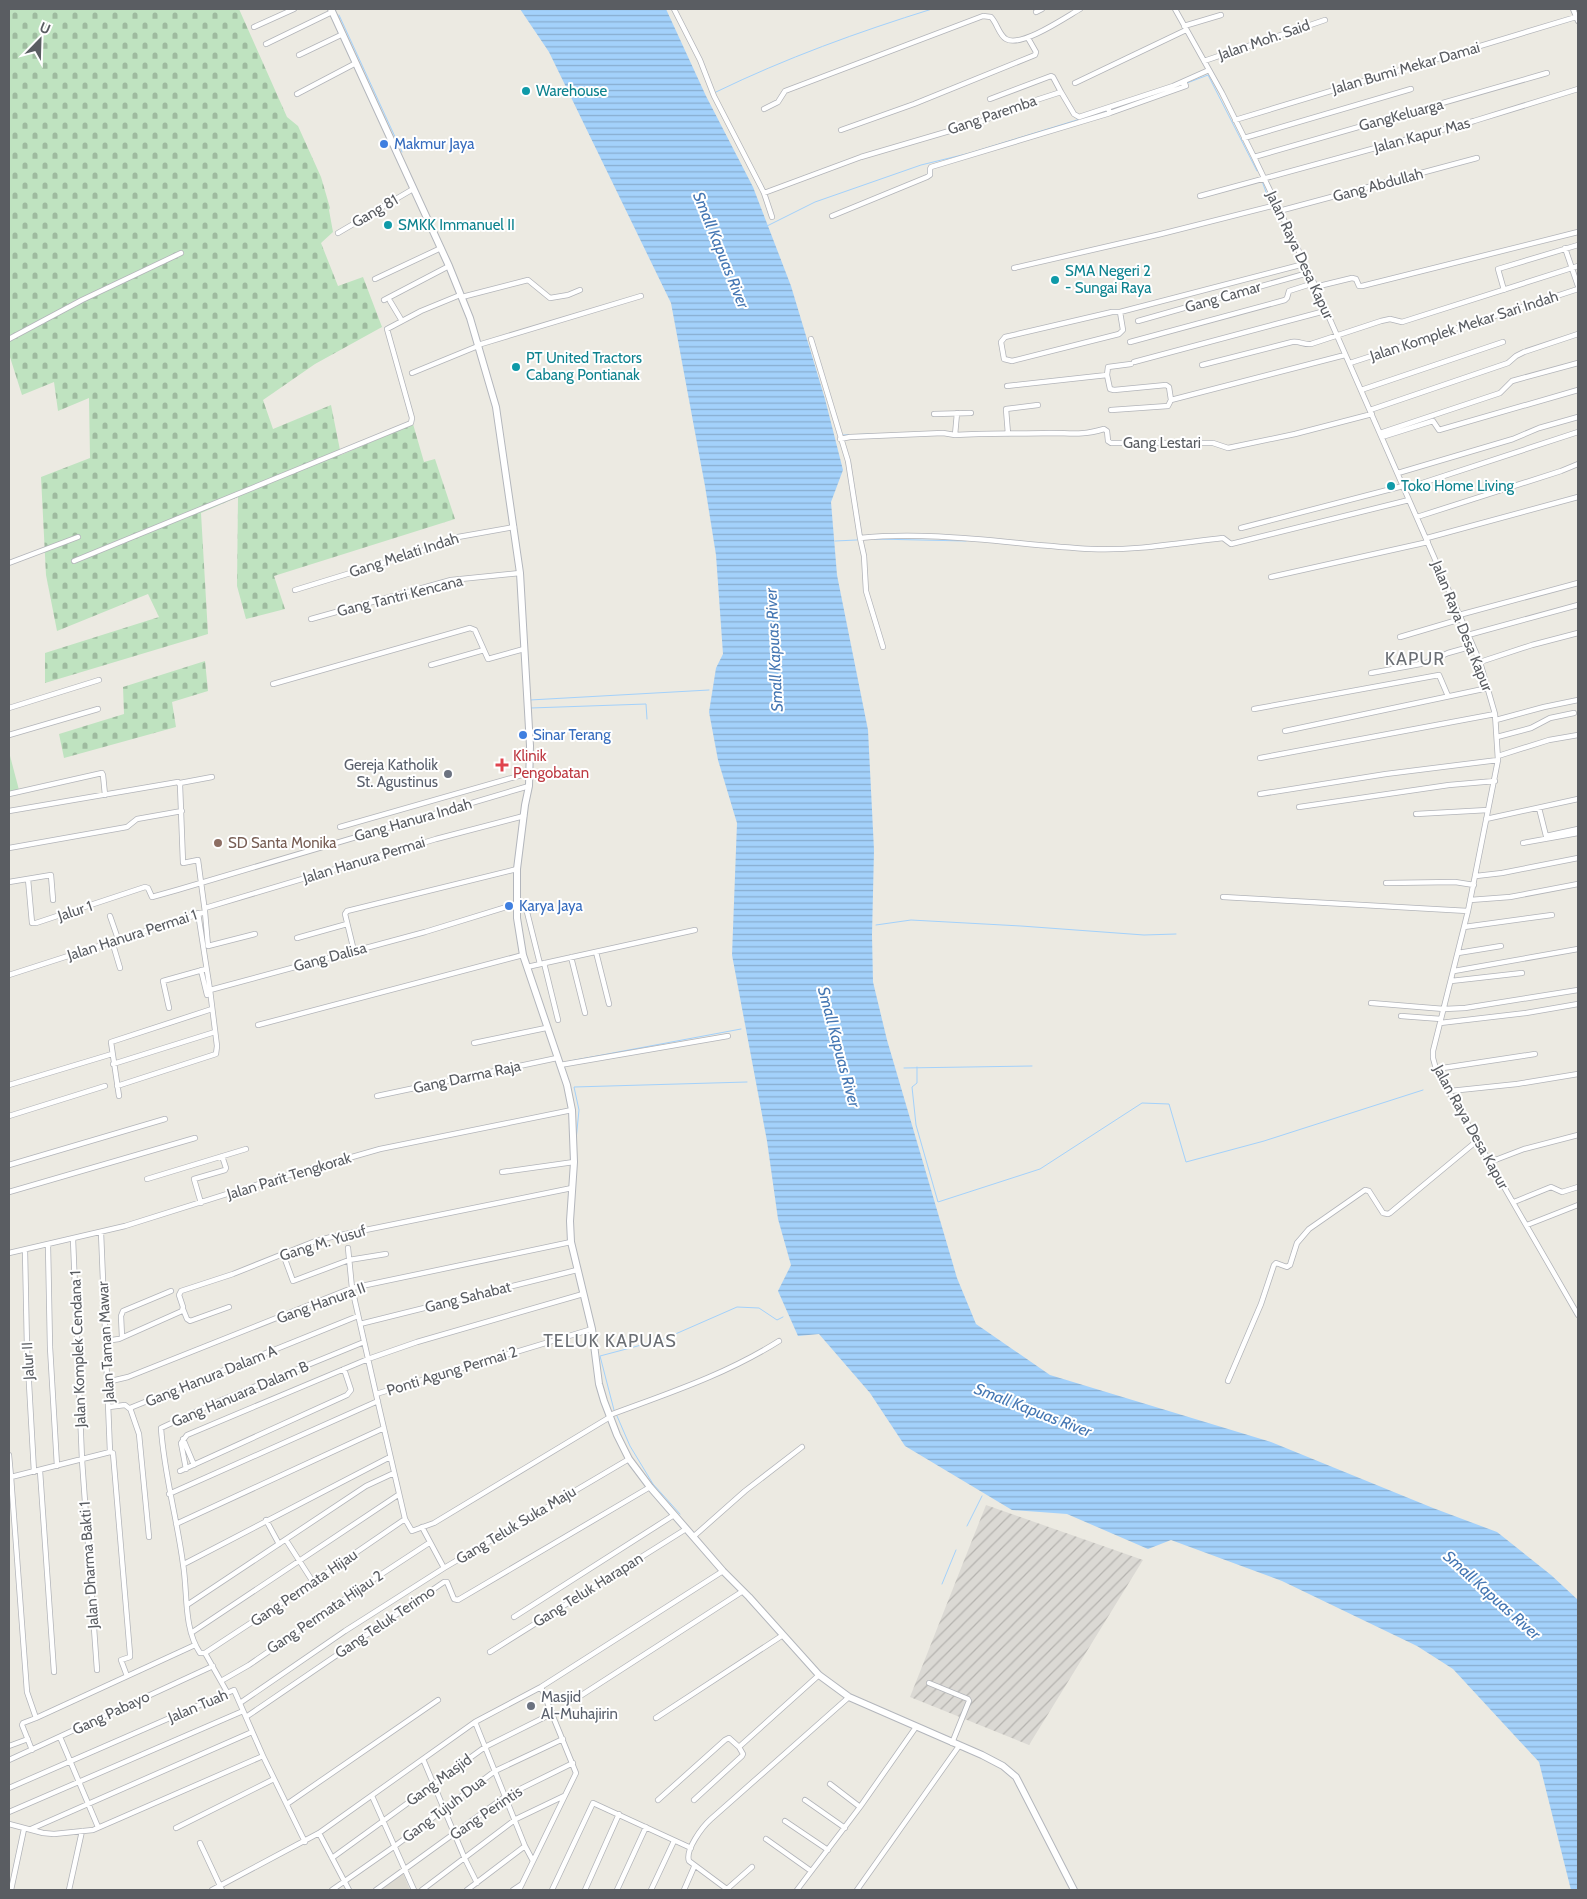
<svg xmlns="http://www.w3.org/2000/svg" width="1587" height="1899" viewBox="0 0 1587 1899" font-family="Cabin,sans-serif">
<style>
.industrial{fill:url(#industrial-furrows)}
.education{fill:#dcd9d0}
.grass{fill:#bfe3c0}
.cemetery{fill:url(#cemetery-stones)}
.water{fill:url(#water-rules)}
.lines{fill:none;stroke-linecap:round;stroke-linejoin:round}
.stream{stroke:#a3d1fb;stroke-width:1}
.minor-casing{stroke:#b2b4b9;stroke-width:6}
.secondary-casing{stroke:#b3b6bc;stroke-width:8}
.minor{stroke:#fff;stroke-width:4.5}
.secondary{stroke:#fff;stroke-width:6}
.culture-dot{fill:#0f9aa8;stroke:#fff;stroke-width:2}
.shop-dot{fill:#3f7fe0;stroke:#fff;stroke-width:2}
.health-dot{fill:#e0444e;stroke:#fff;stroke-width:2}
.worship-dot{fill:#6b7280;stroke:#fff;stroke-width:2}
.education-dot{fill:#8d6e63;stroke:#fff;stroke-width:2}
.labels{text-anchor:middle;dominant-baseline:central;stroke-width:4;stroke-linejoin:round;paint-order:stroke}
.street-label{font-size:15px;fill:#5a5d62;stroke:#fff}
.culture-label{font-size:15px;fill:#0d838f;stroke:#fff;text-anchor:start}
.shop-label{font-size:15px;fill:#366cbe;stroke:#fff;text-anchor:start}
.health-label{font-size:15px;fill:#be3a42;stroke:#fff;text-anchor:start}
.worship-label{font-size:15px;fill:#5b616d;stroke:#fff;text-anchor:end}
.education-label{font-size:15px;fill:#785e54;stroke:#fff;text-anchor:start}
.water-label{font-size:16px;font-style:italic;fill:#4577b3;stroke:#fff}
.quarter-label{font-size:18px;letter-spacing:1px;fill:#6b6f74;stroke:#fff}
</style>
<defs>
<pattern id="industrial-furrows" width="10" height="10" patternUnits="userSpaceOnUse" patternTransform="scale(1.25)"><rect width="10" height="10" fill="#dbd9d4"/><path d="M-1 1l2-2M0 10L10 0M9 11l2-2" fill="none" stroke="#b5b3af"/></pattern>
<pattern id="cemetery-stones" width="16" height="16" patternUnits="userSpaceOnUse" patternTransform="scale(1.25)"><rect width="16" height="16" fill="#bfe3c0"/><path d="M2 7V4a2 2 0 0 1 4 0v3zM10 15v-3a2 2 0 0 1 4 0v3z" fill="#9ebb9f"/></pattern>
<pattern id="water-rules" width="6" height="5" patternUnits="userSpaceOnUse" patternTransform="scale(1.25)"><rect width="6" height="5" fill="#a3d1fb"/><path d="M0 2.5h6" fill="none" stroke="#88adcf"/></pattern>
</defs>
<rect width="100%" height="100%" fill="#eceae2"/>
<path class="industrial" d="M986,1505L1143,1560L1029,1745L910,1697Z"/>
<path class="education" d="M403,1873L410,1890H379Z"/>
<path class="grass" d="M9,752L19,790L9,792Z"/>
<path class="cemetery" d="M9,9H239L287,117L298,126L321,177L330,208L329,210L333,232L321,243L338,286L363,277L382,327L315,364L263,400L273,429L331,405L341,455L413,424L424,462L435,459L455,519L274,576L285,609L246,619L237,586L238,497L201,513L208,634L45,683V653L159,617L148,594L57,631L46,575L41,477L90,458L89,398L58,411L54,382L22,395L9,354Z
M205,661L208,691L172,702L176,727L64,758L59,734L124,714L123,687Z"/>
<path class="water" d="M520,9H666L706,96L753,187L791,286L825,399L843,470L831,502L837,575L868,730L874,850L872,935L873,982L887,1040L957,1278L976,1324L1050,1375L1271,1442L1433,1508L1497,1532L1551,1575L1578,1600V1890H1571L1539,1762L1453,1669L1417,1646L1282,1581L1171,1540L1148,1549L1067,1514L1012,1510L905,1446L870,1393L819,1334L798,1336L778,1291L791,1265L778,1219L767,1141L732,955L737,823L718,760L709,712L716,668L723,654L716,555L705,486L671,303L549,52Z"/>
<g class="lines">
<path class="stream" d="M335,9H336
M339,15L402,152
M1187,83L1208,75L1257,171
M1175,87L1183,84
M716,92C786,58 858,32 932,9
M1113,109L1120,107
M1262,181L1270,203
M767,226L815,202L921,165L970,153L1106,111
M843,435L872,434
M875,539L966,541
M835,541L857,540
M530,700L709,690
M531,708L646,704L647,719
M532,727L533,735
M876,925L911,920L1021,926L1144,935L1176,934
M570,1061L741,1029
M917,1067V1083L912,1087L916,1125L938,1202L1040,1169L1142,1103L1169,1104L1186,1162L1264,1141L1423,1090
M904,1068L1032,1066
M576,1140L579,1110L574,1087L747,1082
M614,1410L600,1356L664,1339L737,1307L759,1308L777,1320L783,1317
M617,1416L630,1446L653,1484L680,1514
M967,1526L982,1496
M942,1584L956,1550"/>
<g class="minor-casing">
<path id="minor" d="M674,9L700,60L714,96L764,193L772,217
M1175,9L1222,93L1254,157L1314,283L1480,662L1495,714L1498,760L1468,911L1433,1051V1058L1436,1069L1578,1315
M1573,9L1578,21
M1036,12L1042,9
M1184,26L1221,15
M254,27L294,9
M266,44L332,12
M299,55L343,34
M1204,61L1325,20
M1075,83L1186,30
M297,94L356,63
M990,99L1051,76L1053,77L1061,92
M764,109L778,102L785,91L983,16L991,17C997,23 999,35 1006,39C1021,48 1066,17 1080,9
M1110,113L1186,86L1184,81
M1235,120L1576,17
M841,130L914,104L1035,55L1036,52L1028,38
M1244,138L1411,89
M1254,157L1547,73
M764,193L861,157L980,122L1030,102L1061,92L1074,114L1079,117L1173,86L1209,70
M1200,196L1474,121L1578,89
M1279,211L1477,158
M832,216L927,177L930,175V169L931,167L1107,114L1110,113L1108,108
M338,233L413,189
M1565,248L1578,286
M1014,268L1161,234L1276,205
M375,279L441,248
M1315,287L1352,278L1356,279L1359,286H1362L1578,232
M1504,290L1498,269L1578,245
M462,297L528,280L550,298L568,295L580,290
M384,300L449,266
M390,301L402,321
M1120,312L1123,330L1119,334L1012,361L1004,359L1001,342L1005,337L1112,312H1120L1304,264
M1138,321L1308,273
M9,339L82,300L181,253
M811,339L848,461L860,538C935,530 1016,545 1091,549C1136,551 1179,543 1223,538L1231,544L1409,500
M1130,342L1285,300L1287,298L1289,291L1314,283
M478,345L641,296
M1134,362L1325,311
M1350,363L1578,289
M1131,364L1108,367L1107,375L1110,389L1114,390L1166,385L1169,387L1171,400
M1202,365L1292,342C1300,341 1304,345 1311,344L1381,321L1390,319L1402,322L1578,266
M412,373L478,346
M1007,386L1107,375
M1361,390L1503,342
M1111,410L1168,406L1171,400L1345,355
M1370,410L1508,363L1516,356L1524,352L1578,334
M934,414L971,413
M1380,433L1500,393L1512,381L1578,363
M1008,434L1006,409L1038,405
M955,435L957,413
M1382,437L1433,421L1439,430L1578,390
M840,439L850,437L943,433L955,435C986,433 1018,434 1049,433C1072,433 1080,436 1104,429L1107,431L1108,441L1111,443H1213L1228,448L1295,434L1372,414
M1398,473L1513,439L1539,428L1578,417
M1404,489L1578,432
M1417,517L1561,471L1578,464
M1241,528L1403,486
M860,538L864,556L866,591L883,647
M1427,538L1578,497
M74,561L411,423L412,418L387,329L421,311L460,295
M9,563L78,537
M1271,577L1428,542
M295,590L419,552L458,537L514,527
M1459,615L1578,583
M311,619L451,580L520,573
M1468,635L1578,605
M1400,637L1461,619
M1480,662L1532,645L1578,633
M431,665L484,650
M1371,673L1426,663L1448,653L1473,646
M273,684L470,628L475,630L488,659L524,649
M9,708L99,680
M1254,709L1439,675L1448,696
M1496,720L1544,707L1578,700
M1285,731L1488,688
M9,735L98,709
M1497,737L1531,728L1550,718L1574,713
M1498,756L1549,740L1578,735
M1260,758L1495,714
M180,783L212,777
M9,794L102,773L103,775L105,795
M1260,794L1386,774L1498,760
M1299,807L1449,785L1495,781
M1539,808L1546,836L1578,829
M9,811L178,782L180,785L183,863L198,860L205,912
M1416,814L1488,810
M1486,819L1578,799
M340,827L529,773
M1523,843L1578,833
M9,848L127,827L137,819L182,811
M1476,876L1502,873L1578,858
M28,879L32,923H36L145,887L148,888L152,897L177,890L529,786
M9,882L51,875L53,900
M1386,883L1455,882L1474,885
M1223,897L1468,911
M1470,900L1510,897L1578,884
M205,908L436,839L524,816
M527,912L540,964
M198,913L210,990
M110,916L118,939
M1464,927L1552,915
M297,938L347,924
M112,941L120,968
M354,951L345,914L347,911L517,869
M596,952L609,1004
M1458,953L1501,946
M571,957L585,1013
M544,963L558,1020
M527,967L695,930
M201,970L207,995
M1454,971L1578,949
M9,975L205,912L208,946L255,934
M1451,981L1522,973
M1371,1003L1444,1009L1465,1008L1578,990
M169,1008L163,981L206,969
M1401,1016L1441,1019
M1440,1023L1526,1013L1578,1004
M258,1025L523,955
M474,1043L546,1028
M113,1064L215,1032
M560,1065L728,1036
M1436,1069L1535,1054
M9,1085L112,1054
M117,1086L216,1054L217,1046L210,990L425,932L516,904
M1450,1091L1517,1084L1578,1074
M119,1096L111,1042L212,1009
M377,1096L557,1058
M9,1116L105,1086
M1490,1162L1524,1149L1578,1135
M9,1165L165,1119
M502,1172L574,1162
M147,1179L246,1149
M9,1192L195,1138
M1514,1202L1551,1187L1562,1192L1578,1187
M201,1203L194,1179L225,1170L226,1168L222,1156
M1527,1225L1578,1205
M101,1232L110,1452
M73,1239L82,1460L97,1670
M48,1245L50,1347L57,1466
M348,1248L352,1288L376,1394
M25,1250L27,1348L34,1472
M9,1253L125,1226L275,1179L380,1149L572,1110
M283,1254L293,1281L349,1260L386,1254
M183,1309L187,1319L190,1321L229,1307
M360,1324L577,1270
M122,1337L121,1316L123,1311L171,1291
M105,1341L119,1339L182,1311L183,1307L179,1295L181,1291L233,1274L313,1242L331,1237L572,1188
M364,1342L217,1402L161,1428C164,1474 177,1518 183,1564C188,1593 183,1627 200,1653H205L313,1582L405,1519L376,1394L592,1329
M1228,1381L1261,1304L1274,1265L1276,1263L1287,1267L1290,1265L1297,1243L1309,1229L1365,1190L1369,1191L1383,1213L1388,1214L1390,1213L1478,1140
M107,1382L128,1377L352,1288L571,1242
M109,1407L125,1405L130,1409
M610,1415C669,1393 725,1375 779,1341
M183,1439L194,1465
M9,1455L11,1477L110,1452L113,1453L130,1654V1657L121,1660L127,1676
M186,1469L181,1443L187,1435L368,1359L417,1342L583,1294
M40,1471L54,1672
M180,1471L347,1395L351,1390L344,1369
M11,1477L27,1692L36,1718L23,1723L22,1725L32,1750
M169,1494L378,1401
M405,1519L412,1531L434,1523L610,1417
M266,1520L279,1544
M176,1524L384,1428
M422,1527L444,1568L629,1459
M149,1537L139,1434L130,1408L358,1316
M693,1537L745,1491L802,1447
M286,1540L313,1582
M184,1564L390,1457
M187,1605L366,1486L394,1473
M514,1617L674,1515
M191,1633L398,1495
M490,1652L686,1529
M205,1653L227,1692
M221,1681L249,1665L377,1577L429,1543
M929,1683L968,1699L969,1701L952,1743
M574,1700L743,1591
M240,1703L345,1631L444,1568
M246,1717L444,1582H447L454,1599L458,1600L650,1487
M36,1718L195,1645
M656,1718L783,1635
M475,1722L525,1846L533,1861
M60,1737L98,1827
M9,1746L28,1739
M423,1759L465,1859L477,1883
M9,1760L213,1666
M830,1784L860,1807
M9,1788L234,1690L263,1756L305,1842
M372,1796L414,1890
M658,1800L725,1740L729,1738L739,1747
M694,1800L742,1756L743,1754L739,1747L819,1675
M805,1800L845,1828
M287,1804L438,1700
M9,1812L243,1711
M785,1821L828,1850
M9,1824L43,1833L54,1834L93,1830L263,1756
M176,1828L274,1779
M31,1829L252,1732
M319,1833L349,1890
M766,1839L811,1871
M200,1843L222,1890
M332,1858L485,1747L553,1713
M11,1890L24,1829
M69,1890L82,1831
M212,1890L319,1833L475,1722L541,1687L723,1571
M332,1890L395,1846L495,1771L563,1739
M376,1890L506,1796L573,1763
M422,1890L516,1819L564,1796
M467,1890L525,1846
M513,1890L522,1884
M519,1890L576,1773L541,1687
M552,1890L593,1803L691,1848
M585,1890L619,1814
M617,1890L646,1827
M651,1890L674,1841
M684,1890L694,1867
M726,1890L752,1867
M728,1890L689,1861C685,1850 702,1827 711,1819L849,1697
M797,1890L860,1807L916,1727
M857,1890L959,1746"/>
</g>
<g class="secondary-casing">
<path id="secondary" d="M331,9L449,266L470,318L496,407L520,573L530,746L529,786L525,805L517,869V918L523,955L567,1085L572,1110L574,1162L570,1221L571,1242L592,1329L599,1384L604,1401L617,1435L629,1459L650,1487L723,1571L749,1597L819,1675L849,1697L982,1755L1003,1766L1016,1777L1074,1890"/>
</g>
<use href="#minor" class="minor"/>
<use href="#secondary" class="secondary"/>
</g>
<g class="culture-dot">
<circle cx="526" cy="91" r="5"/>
<circle cx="388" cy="225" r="5"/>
<circle cx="1055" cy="280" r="5"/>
<circle cx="516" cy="367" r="5"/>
<circle cx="1391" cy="486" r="5"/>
</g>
<g class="shop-dot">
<circle cx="384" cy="144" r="5"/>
<circle cx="523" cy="735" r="5"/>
<circle cx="509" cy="906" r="5"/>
</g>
<path class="health-dot" d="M499.5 757.5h5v5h5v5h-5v5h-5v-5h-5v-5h5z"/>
<g class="worship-dot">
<circle cx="448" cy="774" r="5"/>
<circle cx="531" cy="1706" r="5"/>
</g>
<circle class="education-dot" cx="218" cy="843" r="5"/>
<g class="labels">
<g class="street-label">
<text transform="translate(1264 40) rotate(-19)">Jalan Moh. Said</text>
<text transform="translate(1406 68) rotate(-16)">Jalan Bumi Mekar Damai</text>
<text transform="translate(992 115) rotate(-19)">Gang Paremba</text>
<text transform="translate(1401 115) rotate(-15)">GangKeluarga</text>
<text transform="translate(1422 135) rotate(-15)">Jalan Kapur Mas</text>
<text transform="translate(1378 185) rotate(-15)">Gang Abdullah</text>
<text transform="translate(375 211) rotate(-30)">Gang 81</text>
<text transform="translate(1300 255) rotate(65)">Jalan Raya Desa Kapur</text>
<text transform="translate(1223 297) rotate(-16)">Gang Camar</text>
<text transform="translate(1464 326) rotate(-18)">Jalan Komplek Mekar Sari Indah</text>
<text x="1162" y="443">Gang Lestari</text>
<text transform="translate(404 555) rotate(-18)">Gang Melati Indah</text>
<text transform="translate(400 596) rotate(-14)">Gang Tantri Kencana</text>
<text transform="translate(1462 626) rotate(68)">Jalan Raya Desa Kapur</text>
<text transform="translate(413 820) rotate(-16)">Gang Hanura Indah</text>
<text transform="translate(364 860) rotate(-17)">Jalan Hanura Permai</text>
<text transform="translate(75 911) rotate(-18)">Jalur 1</text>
<text transform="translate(132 935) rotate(-18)">Jalan Hanura Permai 1</text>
<text transform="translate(330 957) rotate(-15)">Gang Dalisa</text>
<text transform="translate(467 1077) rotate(-12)">Gang Darma Raja</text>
<text transform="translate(1471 1127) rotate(61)">Jalan Raya Desa Kapur</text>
<text transform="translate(289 1176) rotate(-17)">Jalan Parit Tengkorak</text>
<text transform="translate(323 1243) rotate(-17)">Gang M. Yusuf</text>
<text transform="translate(468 1297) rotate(-14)">Gang Sahabat</text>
<text transform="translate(321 1303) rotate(-20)">Gang Hanura II</text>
<text transform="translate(106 1342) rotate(-93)">Jalan Taman Mawar</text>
<text transform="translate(78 1349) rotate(-92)">Jalan Komplek Cendana 1</text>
<text transform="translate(28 1361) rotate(-93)">Jalur II</text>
<text transform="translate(452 1371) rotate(-17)">Ponti Agung Permai 2</text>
<text transform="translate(211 1376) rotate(-22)">Gang Hanura Dalam A</text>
<text transform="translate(240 1394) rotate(-23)">Gang Hanuara Dalam B</text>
<text transform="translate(516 1525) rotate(-31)">Gang Teluk Suka Maju</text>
<text transform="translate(89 1565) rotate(-94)">Jalan Dharma Bakti 1</text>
<text transform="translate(304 1588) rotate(-34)">Gang Permata Hijau</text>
<text transform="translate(588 1590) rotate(-32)">Gang Teluk Harapan</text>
<text transform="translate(325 1612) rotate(-34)">Gang Permata Hijau 2</text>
<text transform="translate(385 1622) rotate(-34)">Gang Teluk Terimo</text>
<text transform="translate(198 1706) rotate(-23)">Jalan Tuah</text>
<text transform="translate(111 1713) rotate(-25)">Gang Pabayo</text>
<text transform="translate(439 1780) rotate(-36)">Gang Masjid</text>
<text transform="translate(444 1809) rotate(-37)">Gang Tujuh Dua</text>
<text transform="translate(486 1813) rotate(-34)">Gang Perintis</text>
</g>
<g class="culture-label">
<text x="536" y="91">Warehouse</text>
<text x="398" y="225">SMKK Immanuel II</text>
<text x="1065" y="271">SMA Negeri 2<tspan x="1065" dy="17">- Sungai Raya</tspan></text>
<text x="526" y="358">PT United Tractors<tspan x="526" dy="17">Cabang Pontianak</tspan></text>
<text x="1401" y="486">Toko Home Living</text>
</g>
<g class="shop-label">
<text x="394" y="144">Makmur Jaya</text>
<text x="533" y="735">Sinar Terang</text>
<text x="519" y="906">Karya Jaya</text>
</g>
<g class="health-label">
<text x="513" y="756">Klinik<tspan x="513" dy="17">Pengobatan</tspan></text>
</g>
<g class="worship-label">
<text x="438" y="765">Gereja Katholik<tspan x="438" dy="17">St. Agustinus</tspan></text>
<text x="541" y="1697" text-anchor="start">Masjid<tspan x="541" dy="17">Al-Muhajirin</tspan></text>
</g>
<g class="education-label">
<text x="228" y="843">SD Santa Monika</text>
</g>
<g class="water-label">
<text transform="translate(721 250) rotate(68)">Small Kapuas River</text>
<text transform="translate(774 650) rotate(-93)">Small Kapuas River</text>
<text transform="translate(839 1047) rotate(75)">Small Kapuas River</text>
<text transform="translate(1033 1410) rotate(21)">Small Kapuas River</text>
<text transform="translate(1492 1595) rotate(42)">Small Kapuas River</text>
</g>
<g class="quarter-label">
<text x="1415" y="659">KAPUR</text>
<text x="610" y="1341">TELUK KAPUAS</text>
</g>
</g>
<rect width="1587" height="1899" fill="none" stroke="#5a5d62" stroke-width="20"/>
<g transform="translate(40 40) rotate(23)" stroke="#ffffff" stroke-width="4" paint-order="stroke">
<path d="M0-4L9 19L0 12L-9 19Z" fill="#5a5d62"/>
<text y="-8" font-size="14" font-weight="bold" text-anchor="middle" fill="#5a5d62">U</text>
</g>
</svg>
